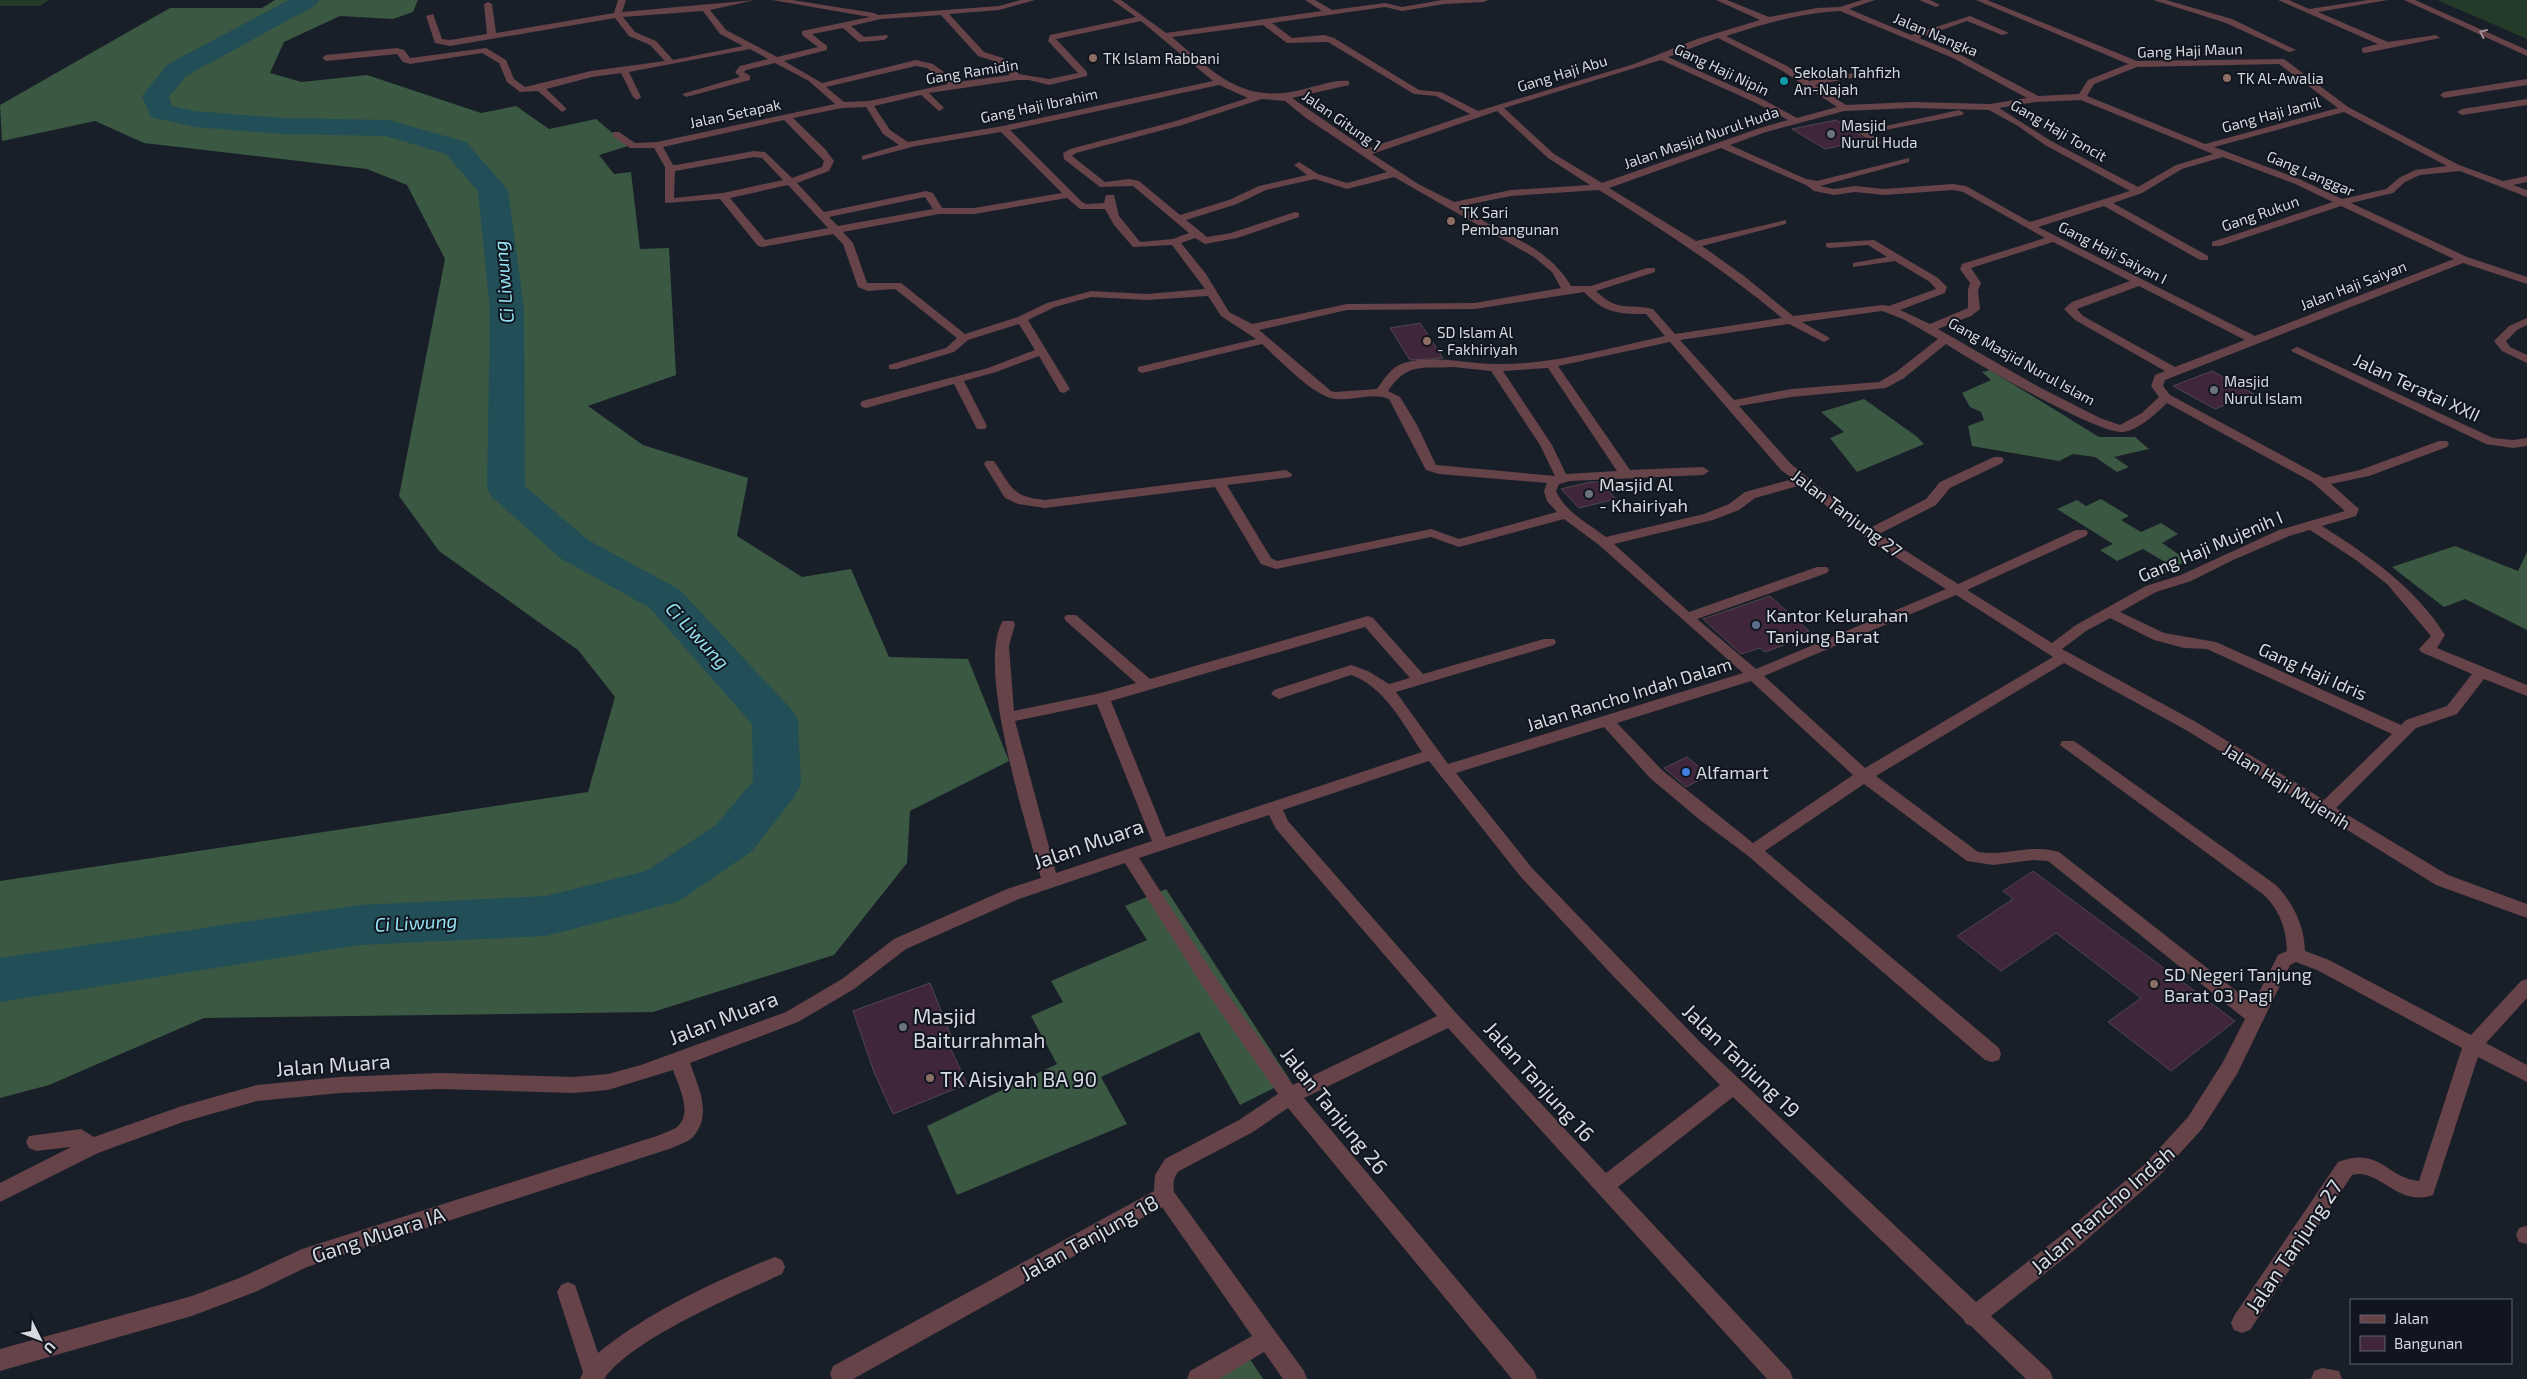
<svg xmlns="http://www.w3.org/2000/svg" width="2527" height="1379" viewBox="0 0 2527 1379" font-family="'Exo 2',sans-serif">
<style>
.green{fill:#243b2a}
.forest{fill:#3a5842}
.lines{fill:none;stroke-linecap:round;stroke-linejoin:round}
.river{fill:#224f57;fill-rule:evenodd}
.building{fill:#3f263a;stroke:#51454e}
.minor{fill:#664348;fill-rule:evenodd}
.oneway{stroke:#9e8e94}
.education-dot{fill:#8d6e63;stroke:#10151f;stroke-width:2}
.culture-dot{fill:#0f9aa8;stroke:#10151f;stroke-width:2}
.worship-dot{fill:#6b7280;stroke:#10151f;stroke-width:2}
.service-dot{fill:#5c6f8a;stroke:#10151f;stroke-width:2}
.shop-dot{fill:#3f7fe0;stroke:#10151f;stroke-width:2}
.labels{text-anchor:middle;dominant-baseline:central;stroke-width:4;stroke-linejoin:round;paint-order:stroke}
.far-street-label{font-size:15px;fill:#d5d9e0;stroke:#10151f}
.far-poi-label{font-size:15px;fill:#d5d9e0;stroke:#10151f;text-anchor:start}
.street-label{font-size:18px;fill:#d5d9e0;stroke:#10151f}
.poi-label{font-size:18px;fill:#d5d9e0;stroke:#10151f;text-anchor:start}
.water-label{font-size:19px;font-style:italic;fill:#94e3f2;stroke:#10151f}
.near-street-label{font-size:21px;fill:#d5d9e0;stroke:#10151f}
.near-poi-label{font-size:21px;fill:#d5d9e0;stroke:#10151f;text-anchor:start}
</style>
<rect width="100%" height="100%" fill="#191f29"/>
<path class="green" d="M0,0H49L40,6H0Z
M2437,0H2527V39Z"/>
<path class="forest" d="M275,0H418L413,12L393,19L340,16L284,42L270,73L302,82L367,75L481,113L516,106L549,129L596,119L628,146L599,155L614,174L631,172L640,249L669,248L676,375L588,406L643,445L748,478L737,536L802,577L851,569L889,657L968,659L1009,761L910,811L907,863L834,955L653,1012L204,1018L49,1085L0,1098V881L588,792L615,697L578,650L439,551L399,496L445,259L407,185L367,169L144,143L95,121L2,141L0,105L170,8H262Z
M1990,370L2099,437H2135L2149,449L2114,457L2129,467L2117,472L2095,457L2073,454L2059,461L1972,446L1968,426L1984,420L1981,412L1970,407L1962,393L1991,380L1982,372Z
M1864,399L1916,436L1924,444L1857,472L1830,438L1844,432L1821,412Z
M2101,499L2129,516L2121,520L2141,532L2161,523L2178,534L2162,543L2187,560L2157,579L2146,572L2165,562L2143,549L2117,561L2100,550L2113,544L2057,509L2077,500L2086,506Z
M2455,546L2518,571L2527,552V630L2465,599L2444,607L2392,567Z
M1166,889L1290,1080L1240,1105L1199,1032L1101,1077L1127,1124L957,1195L927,1126L1057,1064L1031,1016L1063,1002L1051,981L1147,940L1125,906Z
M1250,1359L1263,1379H1218Z"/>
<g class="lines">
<path class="river" d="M289,0H319L316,5L186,76L169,97L172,106L194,111L283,118L388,120L466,142L508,190L524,309L525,486L588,540L680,590L791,709L798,720L801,785L794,797L752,851L679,901L661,906L546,936L360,945L0,1002V958L360,905L546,896L646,871L716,825L753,781L752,724L650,608L560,558L492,497L487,489L490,309L478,191L446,154L386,136L283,134L194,127L151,117L142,96L168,64Z"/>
</g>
<path class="building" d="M1836,120L1856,132L1866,140L1825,149L1792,129Z
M1420,323L1434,344L1443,358L1410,360L1390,328Z
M2212,371L2254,394L2215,409L2173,386Z
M1590,482H1600L1616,499L1579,508L1561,489Z
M1770,596L1809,631L1789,639L1792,642L1765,652L1760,648L1741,654L1703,619Z
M1687,757L1709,775L1686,787L1664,768Z
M2033,871L2235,1021L2171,1071L2108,1022L2141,998L2056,933L2001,971L1957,936L2013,899L2003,891Z
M930,983L954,1043L949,1045L967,1084L893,1114L874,1072L853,1011Z"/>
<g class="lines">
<path class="minor" d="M618,0H626L622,12L755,0L710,10L726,30L777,57L818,47L802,35V31L870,17L772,0H792L874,13L878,15L999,6L1021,0H1035L999,10L949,14L984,52L1003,58L1019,74L1049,79L1078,73L1048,41L1050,35L1136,17L1112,0H1121L1166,33L1322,11L1305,0H1315L1332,10L1385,3L1402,7L1442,0H1488L1484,2L1444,4L1402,11L1385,7L1272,23L1292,38L1324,35L1334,38L1419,90L1441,92L1478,111L1634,64L1697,39L1760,20L1716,0H1727L1769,17L1817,8L1840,7L1862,0H1875L1849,9L1911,35L1970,16L2009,33L2002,35L1967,21L1919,38L1959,54L2038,96L2079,94L2088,80L2128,64L1976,0H1987L2137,61L2284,59L2348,107L2459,165L2503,181L2527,176V182L2513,185L2527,190V197L2460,171L2420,175L2405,182L2393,193L2351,203L2467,257L2527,277V284L2463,263L2165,380L2163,386L2170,395L2324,478L2360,470L2439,441H2447L2449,444L2447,447L2369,476L2331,484L2359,509L2356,516L2322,526C2369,556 2415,587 2445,635L2437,648L2527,685V696L2484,679L2457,714L2416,728L2336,808L2448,875L2527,904V918L2436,885L2186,730L2064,663L1876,776L1978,852C2005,857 2031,843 2059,852L2253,1004L2278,955L2287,951C2286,928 2280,911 2264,895L2060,745L2062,741H2074L2276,885C2294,904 2304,925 2305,951L2329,960L2471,1035L2521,981L2527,979V998L2486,1043L2527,1065V1082L2478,1057L2433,1195C2398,1208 2379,1167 2352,1175L2250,1330L2242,1333L2234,1330L2231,1323L2234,1316L2338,1162C2380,1146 2385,1177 2419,1181L2462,1048L2317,970L2296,962L2290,965L2237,1074L2202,1129L2159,1176L2076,1249L1991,1316L2050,1371L2053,1379H2026L1971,1326L1966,1324L1964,1320L1733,1097L1618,1187L1790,1371L1793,1379H1767L1448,1028L1304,1098L1534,1371L1537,1379H1512L1288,1108L1253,1132L1179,1171C1173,1178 1173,1183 1174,1192L1304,1371L1307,1379H1283L1264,1352L1219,1379H1187L1190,1371L1252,1336L1162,1207L853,1379H832L830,1374L833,1366L1154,1191L1155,1175L1165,1159L1239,1120L1278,1094L1204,988L1125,863L1019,899L906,949L854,989L798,1022L690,1063C698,1087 713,1114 693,1137C688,1142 678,1145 672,1148L307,1267L255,1292L192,1316L0,1371V1349L192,1296L242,1277L302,1249L660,1135C665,1132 674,1130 678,1126C693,1112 678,1085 673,1070L608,1090L573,1093L439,1089L340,1093L257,1101L183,1122L98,1153L0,1202V1183L71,1147L36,1151L29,1148L26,1142L29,1136L81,1129L94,1137L182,1106L257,1085L340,1077L439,1073L573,1077L608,1074L641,1065L786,1012L842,979L894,939L1007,889L1041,878C1027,827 975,664 1003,621H1013L1015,624L1009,646L1014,711L1101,693L1136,683L1066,621L1064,618L1066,615H1076L1150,679L1368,616L1373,618L1423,674L1544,639H1554L1556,642L1554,645L1396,692L1448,764L1743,673L1599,545L1564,519L1459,547L1431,537L1276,569L1261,564L1215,487L1045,508L1018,504L1005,498L984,464L986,461H994C1012,487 1011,497 1045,500L1286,470L1292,474L1291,477L1227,485L1271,558L1277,561L1431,529L1459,539L1557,512L1547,501L1544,491L1547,483L1439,474L1426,470L1389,399C1371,392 1355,401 1336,399C1314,397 1279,359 1262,344L1142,373L1138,371V367L1256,339L1221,316L1208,296L1147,300L1091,297L1055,307L1028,320L1070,389L1064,393L1060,392L1039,356L996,372L964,381L987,426L985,429H977L954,384L866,408L862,407L860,404L862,401L988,368L1035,350L1019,324L968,340L954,352L897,369H889V365L946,348L957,338L895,289L868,291L858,287L843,244L833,234L762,247L758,246L720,199L665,203V167L654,148H630L613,136V132H619L635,143L657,142L835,104L809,81L775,63L746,70L744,72L750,76V80L686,97L682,94L740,77L735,72L740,66L768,59L750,49L629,72L641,97L637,100L633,97L621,73L592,77L546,89L567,109L562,112L538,91L520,92L507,82L499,63L482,53L410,64L403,62L397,54L326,61L322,58L326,55L397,48L404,50L410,58L486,48L506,60L514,79L525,87L591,71L665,61L650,45L629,36L615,18L450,46L435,43L426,16L433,14L442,39L450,40L487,34L484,4L488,2L492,4L496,33L614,13ZM703,11L720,34L743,46L673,60L656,41L635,32L623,17ZM1840,11L1953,58L2027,98L1990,104L1912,102L1846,105L1815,85L1883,72L1887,69L1886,67L1809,81L1787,66L1726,36C1764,24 1800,13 1840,11ZM941,15L978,56L997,62L1010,75L957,82L933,64L916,60L822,83L784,61L827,50V46L812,34L843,28L859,42L884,40L888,37L887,35L864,37L851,26L881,19ZM1141,21L1213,81L1003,126L908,142L890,130L874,106L921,95L939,111L944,108L929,93L1017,80H1029L1049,85L1087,76V72L1056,39ZM1263,25L1287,43L1328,42L1414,94L1436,96L1470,114L1366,149L1292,98L1349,85V81C1334,79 1311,88 1296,91C1240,103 1211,70 1172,37ZM1718,38L1781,70L1837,107L1797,118L1762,99L1668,57ZM1661,60L1756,103L1788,120L1760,128L1602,183L1554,154L1504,108ZM2279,64L2338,108L2205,144L2087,96L2094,84L2137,67ZM916,66L927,68L948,84L869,101L844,102L826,87ZM1219,85L1248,98L1176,121L1070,149L1063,153L1064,159L1100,187L1133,186L1189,233L1173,239L1140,242L1119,216L1114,195H1106L1104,203L1086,204L1082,202L1010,130ZM1262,99L1285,101L1306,118L1387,172L1347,183L1318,174L1299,162L1294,165L1307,175L1259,186L1229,200L1180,215L1139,181L1129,179L1105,182L1072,156L1076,153L1182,125ZM2081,100L2201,149L2213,154L2176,165L2138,187L2051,141L1999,108L2036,102ZM866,107L883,134L899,145L862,156V160L916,146L1001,132L1062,193L974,208H942L933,193L926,191L824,212L797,183L829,171L834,161L825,149L793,118L842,108ZM1912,108L1989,110L2018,126L2045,145L2130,191L2030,222L1966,186L1953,184L1884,189L1855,186L1834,189L1820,186L1909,162V158L1817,181L1806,179L1730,145L1766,132L1844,111ZM1497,111L1548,158L1590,185L1511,190L1454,202L1420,185L1372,154ZM2344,112L2447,166L2415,170L2399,178L2386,189L2342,199L2299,179L2214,147ZM784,120L824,161L822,167L792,178L765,152L754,151L676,165H673L663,147ZM1721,148L1806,185L1814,191L1834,195L1855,192L1884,195L1953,190L1963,192L2045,238L1962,264L1960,269L1970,283L1968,290V308L1930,324L1900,310L1945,293L1947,287L1938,278L1874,240L1826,243V247L1830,248L1868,245L1887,257L1853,263V267L1895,261L1930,282L1936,289L1889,306L1882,305L1793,316L1744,276L1702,246L1786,224V220L1696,241L1609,188ZM754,157L762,158L783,180L723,193L674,198L675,171ZM2223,157L2293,183L2333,202L2212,242V246H2220L2341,206L2454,259L2255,336L2038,227L2104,206L2200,260H2208V256L2113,203L2142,193L2182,169ZM1394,177L1534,257L1552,272L1561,288L1475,303L1347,304L1252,324L1229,312L1206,274L1181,243L1195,238L1205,244L1237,238L1299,217V213L1295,212L1231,233L1207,237L1186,220L1237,204L1266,190L1315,179L1347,189ZM788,185L828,228L765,240L730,198ZM1599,190C1664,231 1722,268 1782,318L1675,334L1653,309C1628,303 1618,313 1596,291L1655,272V268H1647L1591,286H1571C1545,242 1500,236 1461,206L1511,196ZM925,197L933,209L838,226L829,217ZM1067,198L1080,209H1105L1114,225L1133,247L1172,245L1205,289L1147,294L1091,291L1047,303L1018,317L965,334L901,283H867L853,243L843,232L939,214H974ZM2053,242L2130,281L2072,302L2064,309L2075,320L2165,371L2155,375L2151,386L2159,397L2142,413L2120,425L2100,418L2039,387L1938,329L1971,316L1980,309L1978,290L1981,283L1971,268ZM2139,286L2245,340L2175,367L2083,316L2077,309ZM1584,292C1605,313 1617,314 1646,314L1665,336C1609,348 1553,365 1496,364C1466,364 1434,354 1404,363C1391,367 1385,378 1377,389L1335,392L1331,391L1259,330L1347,310L1475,309ZM1882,311L1903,319L1938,339L1896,372L1879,382L1791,389L1734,400L1680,340L1789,324L1824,342L1830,339L1828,337L1802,322ZM1670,342L1781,470L1793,479L1745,492L1729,504L1704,514L1606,537C1589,524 1565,512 1556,491L1559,484L1570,481L1703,475L1709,471L1703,467L1630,470L1558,366ZM1946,344C1972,361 2099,435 2123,432C2137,431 2157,413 2167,403L2312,482L2345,511L2279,530L2181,575L2146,586L2076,625L2052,643L1967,590L2086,536L2088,533L2086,530H2076L1958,584L1879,534L1936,505L1950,488L2002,463L2004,460L2002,457H1994L1940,482L1926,499L1870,528L1791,464L1739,406L1791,397L1886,388L1904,378ZM1453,367L1491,371L1540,445L1555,476L1436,465L1417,425L1400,397L1388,391C1407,362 1422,369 1453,367ZM1548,368L1617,471L1566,474L1552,445L1503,371ZM1801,485L1864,537L1946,589L1756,669L1697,619L1827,573L1829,570L1827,567H1817L1689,612L1614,544L1713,520L1739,510L1755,498ZM2310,530L2356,560L2387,584L2431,636L2419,649L2421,652L2472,674L2447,706L2406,720L2401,725L2216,642L2164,633L2120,612L2156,592L2191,581L2233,560L2289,536ZM1956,595L2053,657L1865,768L1764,676ZM2110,618L2154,640L2184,648L2207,649L2392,734L2324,800L2196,722L2062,649L2086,631ZM1365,627L1410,678L1389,684L1368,671L1351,665L1274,690L1271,694L1279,699L1351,675C1385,687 1403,724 1422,752L1166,837L1111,701ZM1751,681L1853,775L1753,843L1662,770L1617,723ZM1097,704L1152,841L1056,873L1015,721ZM1604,727L1650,778L1700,820L1747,855L1985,1060L1992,1062L1999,1060L2001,1054L1999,1048L1765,851L1864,784L1967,861L1993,865L2033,860L2048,861L2245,1019L2223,1062L2188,1117L2145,1164L2062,1235L1976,1302L1701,1043L1532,868L1456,773ZM1429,761L1520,876L1615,978L1720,1085L1606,1173L1456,1013L1288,821L1283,810ZM1269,815L1276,829L1437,1016L1293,1085L1216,978L1139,858Z
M1919,0H1930L1940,5L1936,7Z
M2153,0H2166L2232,19L2296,50L2289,52L2226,23Z
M2278,0H2289L2309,9L2368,0H2388L2318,12L2388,42L2436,35L2440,38L2365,53L2362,52V48L2378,44Z
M2404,0H2415L2527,50V56Z
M2527,79V85L2444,98L2440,95L2444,92Z
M2527,99V105L2462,115L2457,112L2462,109Z
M1959,110L1964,113L1962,115L1870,133L1881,143L1876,146L1858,132Z
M2527,318V325L2517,330L2506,341L2510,347L2527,355V363L2502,351L2494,341L2509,326Z
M2297,347L2493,438L2513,440L2527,438V446L2513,448L2486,444L2293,352L2291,350Z
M2526,1226H2527V1244L2519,1242L2516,1235L2519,1228Z
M775,1257L782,1260L785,1267L782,1274C735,1296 633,1338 604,1379H580L583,1372L557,1292L561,1285L568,1282L575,1285L598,1353C645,1314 718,1279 775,1257Z
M2322,1368L2339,1371L2342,1379H2311L2314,1371Z"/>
</g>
<defs><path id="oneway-chevron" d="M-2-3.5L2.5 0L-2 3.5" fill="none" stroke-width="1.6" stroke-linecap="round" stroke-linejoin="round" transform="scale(1.25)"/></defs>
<use class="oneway" href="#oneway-chevron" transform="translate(2483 33) rotate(-156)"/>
<g class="education-dot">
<circle cx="1093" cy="58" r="5"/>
<circle cx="2227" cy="78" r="5"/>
<circle cx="1451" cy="221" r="5"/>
<circle cx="1427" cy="341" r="5"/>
<circle cx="2154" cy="984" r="5"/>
<circle cx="930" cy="1078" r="5"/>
</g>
<circle class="culture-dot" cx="1784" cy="81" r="5"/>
<g class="worship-dot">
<circle cx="1831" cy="134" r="5"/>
<circle cx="2214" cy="390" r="5"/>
<circle cx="1589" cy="494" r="5"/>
<circle cx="903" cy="1027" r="5"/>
</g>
<circle class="service-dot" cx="1756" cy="625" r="5"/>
<circle class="shop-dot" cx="1686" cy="772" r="5"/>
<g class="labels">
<g class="far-street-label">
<text transform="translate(1936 34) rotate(23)">Jalan Nangka</text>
<text transform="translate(2190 50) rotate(-2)">Gang Haji Maun</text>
<text transform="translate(1722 69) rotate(25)">Gang Haji Nipin</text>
<text transform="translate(972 71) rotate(-9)">Gang Ramidin</text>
<text transform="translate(1562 73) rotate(-17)">Gang Haji Abu</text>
<text transform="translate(1039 105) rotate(-12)">Gang Haji Ibrahim</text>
<text transform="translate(735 113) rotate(-12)">Jalan Setapak</text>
<text transform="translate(2271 114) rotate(-15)">Gang Haji Jamil</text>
<text transform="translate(1342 120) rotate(35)">Jalan Gitung 1</text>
<text transform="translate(2059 130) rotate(30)">Gang Haji Toncit</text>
<text transform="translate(1701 137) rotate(-19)">Jalan Masjid Nurul Huda</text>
<text transform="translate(2311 173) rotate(23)">Gang Langgar</text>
<text transform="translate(2260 213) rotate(-19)">Gang Rukun</text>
<text transform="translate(2113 252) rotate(27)">Gang Haji Saiyan I</text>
<text transform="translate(2353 285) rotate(-21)">Jalan Haji Saiyan</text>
<text transform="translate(2022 361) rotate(29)">Gang Masjid Nurul Islam</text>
</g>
<g class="far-poi-label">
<text x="1103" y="58">TK Islam Rabbani</text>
<text x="1794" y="72">Sekolah Tahfizh<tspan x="1794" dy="17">An-Najah</tspan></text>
<text x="2237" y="78">TK Al-Awalia</text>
<text x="1841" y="125">Masjid<tspan x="1841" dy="17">Nurul Huda</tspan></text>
<text x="1461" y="212">TK Sari<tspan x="1461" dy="17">Pembangunan</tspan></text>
<text x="1437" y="332">SD Islam Al<tspan x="1437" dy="17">- Fakhiriyah</tspan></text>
<text x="2224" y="381">Masjid<tspan x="2224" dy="17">Nurul Islam</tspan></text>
</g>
<g class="street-label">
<text transform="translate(2417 387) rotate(25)">Jalan Teratai XXII</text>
<text transform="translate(1847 513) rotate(37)">Jalan Tanjung 27</text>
<text transform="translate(2210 546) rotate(-23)">Gang Haji Mujenih I</text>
<text transform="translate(2313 671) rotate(24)">Gang Haji Idris</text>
<text transform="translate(1629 694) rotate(-17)">Jalan Rancho Indah Dalam</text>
<text transform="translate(2287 786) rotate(32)">Jalan Haji Mujenih</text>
</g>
<g class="poi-label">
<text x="1599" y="484">Masjid Al<tspan x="1599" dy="21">- Khairiyah</tspan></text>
<text x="1766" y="615">Kantor Kelurahan<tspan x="1766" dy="21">Tanjung Barat</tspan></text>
<text x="1696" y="772">Alfamart</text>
<text x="2164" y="974">SD Negeri Tanjung<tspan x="2164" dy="21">Barat 03 Pagi</tspan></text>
</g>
<g class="water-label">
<text transform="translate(503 282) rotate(-95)">Ci Liwung</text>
<text transform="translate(698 635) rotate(47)">Ci Liwung</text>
<text transform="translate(416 922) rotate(-3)">Ci Liwung</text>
</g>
<g class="near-street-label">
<text transform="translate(1088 843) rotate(-19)">Jalan Muara</text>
<text transform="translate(723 1017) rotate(-21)">Jalan Muara</text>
<text transform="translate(1742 1060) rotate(44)">Jalan Tanjung 19</text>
<text transform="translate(333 1064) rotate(-4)">Jalan Muara</text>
<text transform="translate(1540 1081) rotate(48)">Jalan Tanjung 16</text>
<text transform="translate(1335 1110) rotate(51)">Jalan Tanjung 26</text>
<text transform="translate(2102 1209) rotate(-41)">Jalan Rancho Indah</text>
<text transform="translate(378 1234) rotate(-18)">Gang Muara IA</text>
<text transform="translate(1089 1237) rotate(-29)">Jalan Tanjung 18</text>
<text transform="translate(2293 1246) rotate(-56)">Jalan Tanjung 27</text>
</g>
<g class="near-poi-label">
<text x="913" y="1015">Masjid<tspan x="913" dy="24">Baiturrahmah</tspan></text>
<text x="940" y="1078">TK Aisiyah BA 90</text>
</g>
</g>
<rect x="2350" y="1299" width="162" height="65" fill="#10151f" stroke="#5f636c"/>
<rect x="2360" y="1315" width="25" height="8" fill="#664348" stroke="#5f636c"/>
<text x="2394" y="1324" font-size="15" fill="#d5d9e0">Jalan</text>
<rect x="2360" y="1336" width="25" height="15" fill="#3f263a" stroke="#5f636c"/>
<text x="2394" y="1349" font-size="15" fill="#d5d9e0">Bangunan</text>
<g transform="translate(40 1339) rotate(132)" stroke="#10151f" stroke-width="4" paint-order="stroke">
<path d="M0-4L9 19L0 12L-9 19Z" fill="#d5d9e0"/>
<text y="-8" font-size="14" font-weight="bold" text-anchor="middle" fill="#d5d9e0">U</text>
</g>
</svg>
